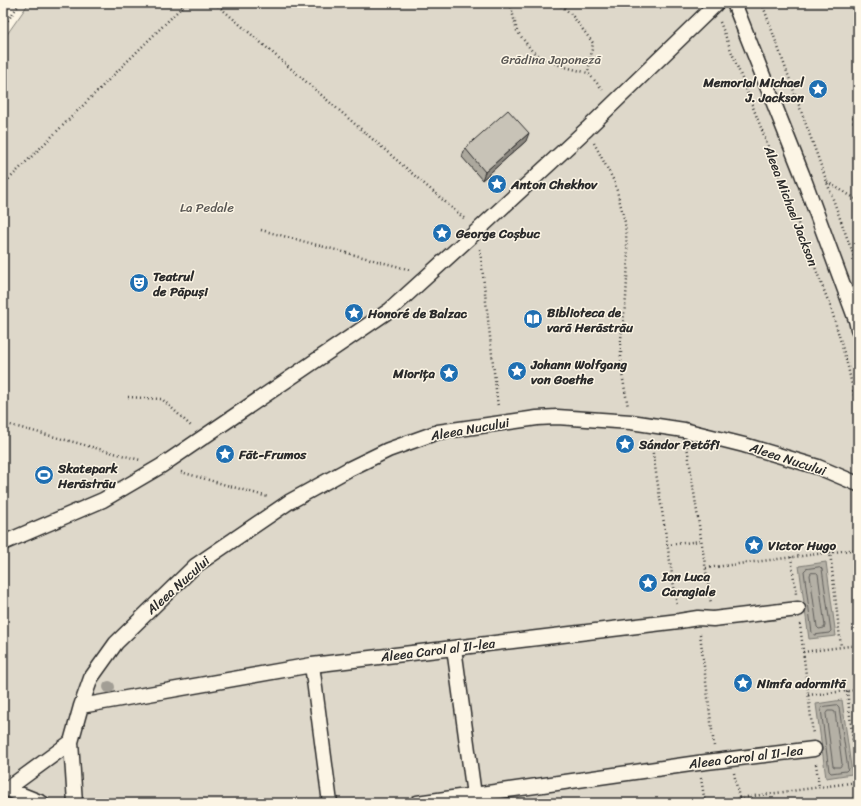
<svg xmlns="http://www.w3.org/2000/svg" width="861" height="806" viewBox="0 0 861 806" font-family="Sriracha,sans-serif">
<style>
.green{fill:#ded8ca;stroke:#84827a}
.water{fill:#b4b0a5;stroke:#7d7b74}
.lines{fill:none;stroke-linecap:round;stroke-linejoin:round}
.shore{stroke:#62605c;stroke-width:1}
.street-casing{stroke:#2b2b2b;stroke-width:17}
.path{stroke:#2b2b2b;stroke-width:2.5;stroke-dasharray:1 3;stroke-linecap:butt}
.street{stroke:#fcf5e5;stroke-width:14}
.tree{fill:#a29e95}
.wall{fill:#aca89d;stroke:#2b2b2b}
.shaded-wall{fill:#8c8880;stroke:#2b2b2b}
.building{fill:#c8c3b7;stroke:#2b2b2b}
.labels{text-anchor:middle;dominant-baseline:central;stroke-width:3;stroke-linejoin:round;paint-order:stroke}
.park-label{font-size:13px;fill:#585653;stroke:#fcf5e5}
.poi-label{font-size:13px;font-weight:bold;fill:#2b2b2b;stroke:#fcf5e5;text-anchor:start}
.street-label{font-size:13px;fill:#2b2b2b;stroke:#fcf5e5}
</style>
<rect width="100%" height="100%" fill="#fcf5e5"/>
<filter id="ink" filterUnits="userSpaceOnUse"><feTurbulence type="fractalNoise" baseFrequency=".025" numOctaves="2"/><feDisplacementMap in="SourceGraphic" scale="8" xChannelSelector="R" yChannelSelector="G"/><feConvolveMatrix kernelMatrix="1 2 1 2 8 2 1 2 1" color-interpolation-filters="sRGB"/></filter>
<g filter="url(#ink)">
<path class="green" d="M29,3H858V803H3V40Z"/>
<path class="water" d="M826,562L836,636L809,639L799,566Z
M842,700L852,774L826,778L816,704Z"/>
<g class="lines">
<path class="shore" d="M820,567L822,569L831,631L829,633L814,635L812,633L804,571L806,569Z
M817,573L818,574L825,626L824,628L819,629L817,627L810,575L811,573Z
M837,705L839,707L848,769L846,771L831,773L829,771L821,709L822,707Z
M828,711H833L835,712L842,764L840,767H835L833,766L826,714Z"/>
<g class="street-casing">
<path id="street" d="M734,3L802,174L856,320L858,329
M3,543L103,500L161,466L390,310L478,230L587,129L717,3
M454,648L474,795
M312,665L330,803
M81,706L312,665L679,621L698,618L713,619L798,609
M71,742L75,803
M3,789H7L42,803
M7,789L71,742L81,706L91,678L116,643L195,566L289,502L349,469L388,450L438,432L537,418L557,417L631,422L684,430L744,445L818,467L858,484
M417,803L698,763L814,749"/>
</g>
<path class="path" d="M215,3L466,220
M510,3L517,31L532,51L545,60L565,67L588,73L604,91
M558,3L571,14L593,43L588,73
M762,3L858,268
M720,22L832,311L848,367L858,413
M3,27L20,3
M858,98L853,120L858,136
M594,143L615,183L625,222L628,260L626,298L621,339V358L622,374L628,407
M827,182L858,200
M3,185L186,3
M261,230L411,270
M480,249L498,407
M128,397L162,399L191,426
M3,423L140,460
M651,441L677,606
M687,446L711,604
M181,472L268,497
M667,545L701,541
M830,552L841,647
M791,557L796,594
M706,568L858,549
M800,624L813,735
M700,634L714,746
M803,652L858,645
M847,691L858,782
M808,695L858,690
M816,764L819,787
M734,773L740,803
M701,778L705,803
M739,798L858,782"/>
<use href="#street" class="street"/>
</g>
<circle class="tree" cx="109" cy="687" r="6"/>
<path class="wall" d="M526,141L482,180L462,157L465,148Z"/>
<path class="shaded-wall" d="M529,133L526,141L482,180L485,172Z"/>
<path class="building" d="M508,110L529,133L485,172L465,148Z"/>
</g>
<defs>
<g id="sight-disc" transform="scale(1)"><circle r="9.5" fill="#1f6fb2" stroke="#fcf5e5"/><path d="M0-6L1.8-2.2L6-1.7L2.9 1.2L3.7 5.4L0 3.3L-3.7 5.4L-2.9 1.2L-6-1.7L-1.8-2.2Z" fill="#fff"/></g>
<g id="theatre-disc" transform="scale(1)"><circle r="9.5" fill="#1f6fb2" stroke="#fcf5e5"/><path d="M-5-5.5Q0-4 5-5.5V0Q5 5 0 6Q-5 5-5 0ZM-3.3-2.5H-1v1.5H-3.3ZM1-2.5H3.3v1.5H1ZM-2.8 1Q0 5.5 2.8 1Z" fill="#fff"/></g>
<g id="library-disc" transform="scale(1)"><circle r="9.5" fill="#1f6fb2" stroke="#fcf5e5"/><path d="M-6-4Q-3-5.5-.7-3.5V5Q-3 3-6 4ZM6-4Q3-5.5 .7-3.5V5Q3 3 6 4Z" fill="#fff"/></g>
<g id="stadium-disc" transform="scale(1)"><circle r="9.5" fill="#1f6fb2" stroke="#fcf5e5"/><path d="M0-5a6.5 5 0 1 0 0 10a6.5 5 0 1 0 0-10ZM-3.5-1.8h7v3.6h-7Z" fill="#fff"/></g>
</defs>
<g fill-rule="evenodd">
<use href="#sight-disc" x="818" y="89"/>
<use href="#sight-disc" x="497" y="184"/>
<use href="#sight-disc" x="442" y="233"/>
<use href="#theatre-disc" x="139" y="283"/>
<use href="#sight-disc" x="354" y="313"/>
<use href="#library-disc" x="533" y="319"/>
<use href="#sight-disc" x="517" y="371"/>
<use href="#sight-disc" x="449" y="373"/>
<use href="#sight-disc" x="625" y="444"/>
<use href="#sight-disc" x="225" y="454"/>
<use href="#stadium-disc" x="44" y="475"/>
<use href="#sight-disc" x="754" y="545"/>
<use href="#sight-disc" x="648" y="583"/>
<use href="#sight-disc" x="743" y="683"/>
</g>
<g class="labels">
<g class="park-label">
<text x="551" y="59">Grădina Japoneză</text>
<text x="207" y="207">La Pedale</text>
</g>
<g class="poi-label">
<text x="804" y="82" text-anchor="end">Memorial Michael<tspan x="804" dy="15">J. Jackson</tspan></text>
<text x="511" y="184">Anton Chekhov</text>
<text x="456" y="233">George Coșbuc</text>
<text x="153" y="276">Teatrul<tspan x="153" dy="15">de Păpuși</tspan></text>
<text x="547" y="312">Biblioteca de<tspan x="547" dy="15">vară Herăstrău</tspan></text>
<text x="368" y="313">Honoré de Balzac</text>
<text x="531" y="364">Johann Wolfgang<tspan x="531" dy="15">von Goethe</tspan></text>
<text x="435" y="373" text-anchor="end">Miorița</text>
<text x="639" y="444">Sándor Petőfi</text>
<text x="239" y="454">Făt-Frumos</text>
<text x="58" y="468">Skatepark<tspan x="58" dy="15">Herăstrău</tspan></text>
<text x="768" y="545">Victor Hugo</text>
<text x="662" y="576">Ion Luca<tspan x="662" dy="15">Caragiale</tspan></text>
<text x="757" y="683">Nimfa adormită</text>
</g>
<g class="street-label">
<text transform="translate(791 206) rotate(69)">Aleea Michael Jackson</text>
<text transform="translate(470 429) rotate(-10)">Aleea Nucului</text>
<text transform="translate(788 459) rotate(18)">Aleea Nucului</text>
<text transform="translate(178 585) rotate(-42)">Aleea Nucului</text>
<text transform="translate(438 650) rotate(-7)">Aleea Carol al II-lea</text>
<text transform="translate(746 757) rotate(-7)">Aleea Carol al II-lea</text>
</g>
</g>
<rect width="861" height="806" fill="none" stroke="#fcf5e5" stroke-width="16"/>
<rect x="8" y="8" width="845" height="790" fill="none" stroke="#2b2b2b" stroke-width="1.5" filter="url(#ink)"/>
</svg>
